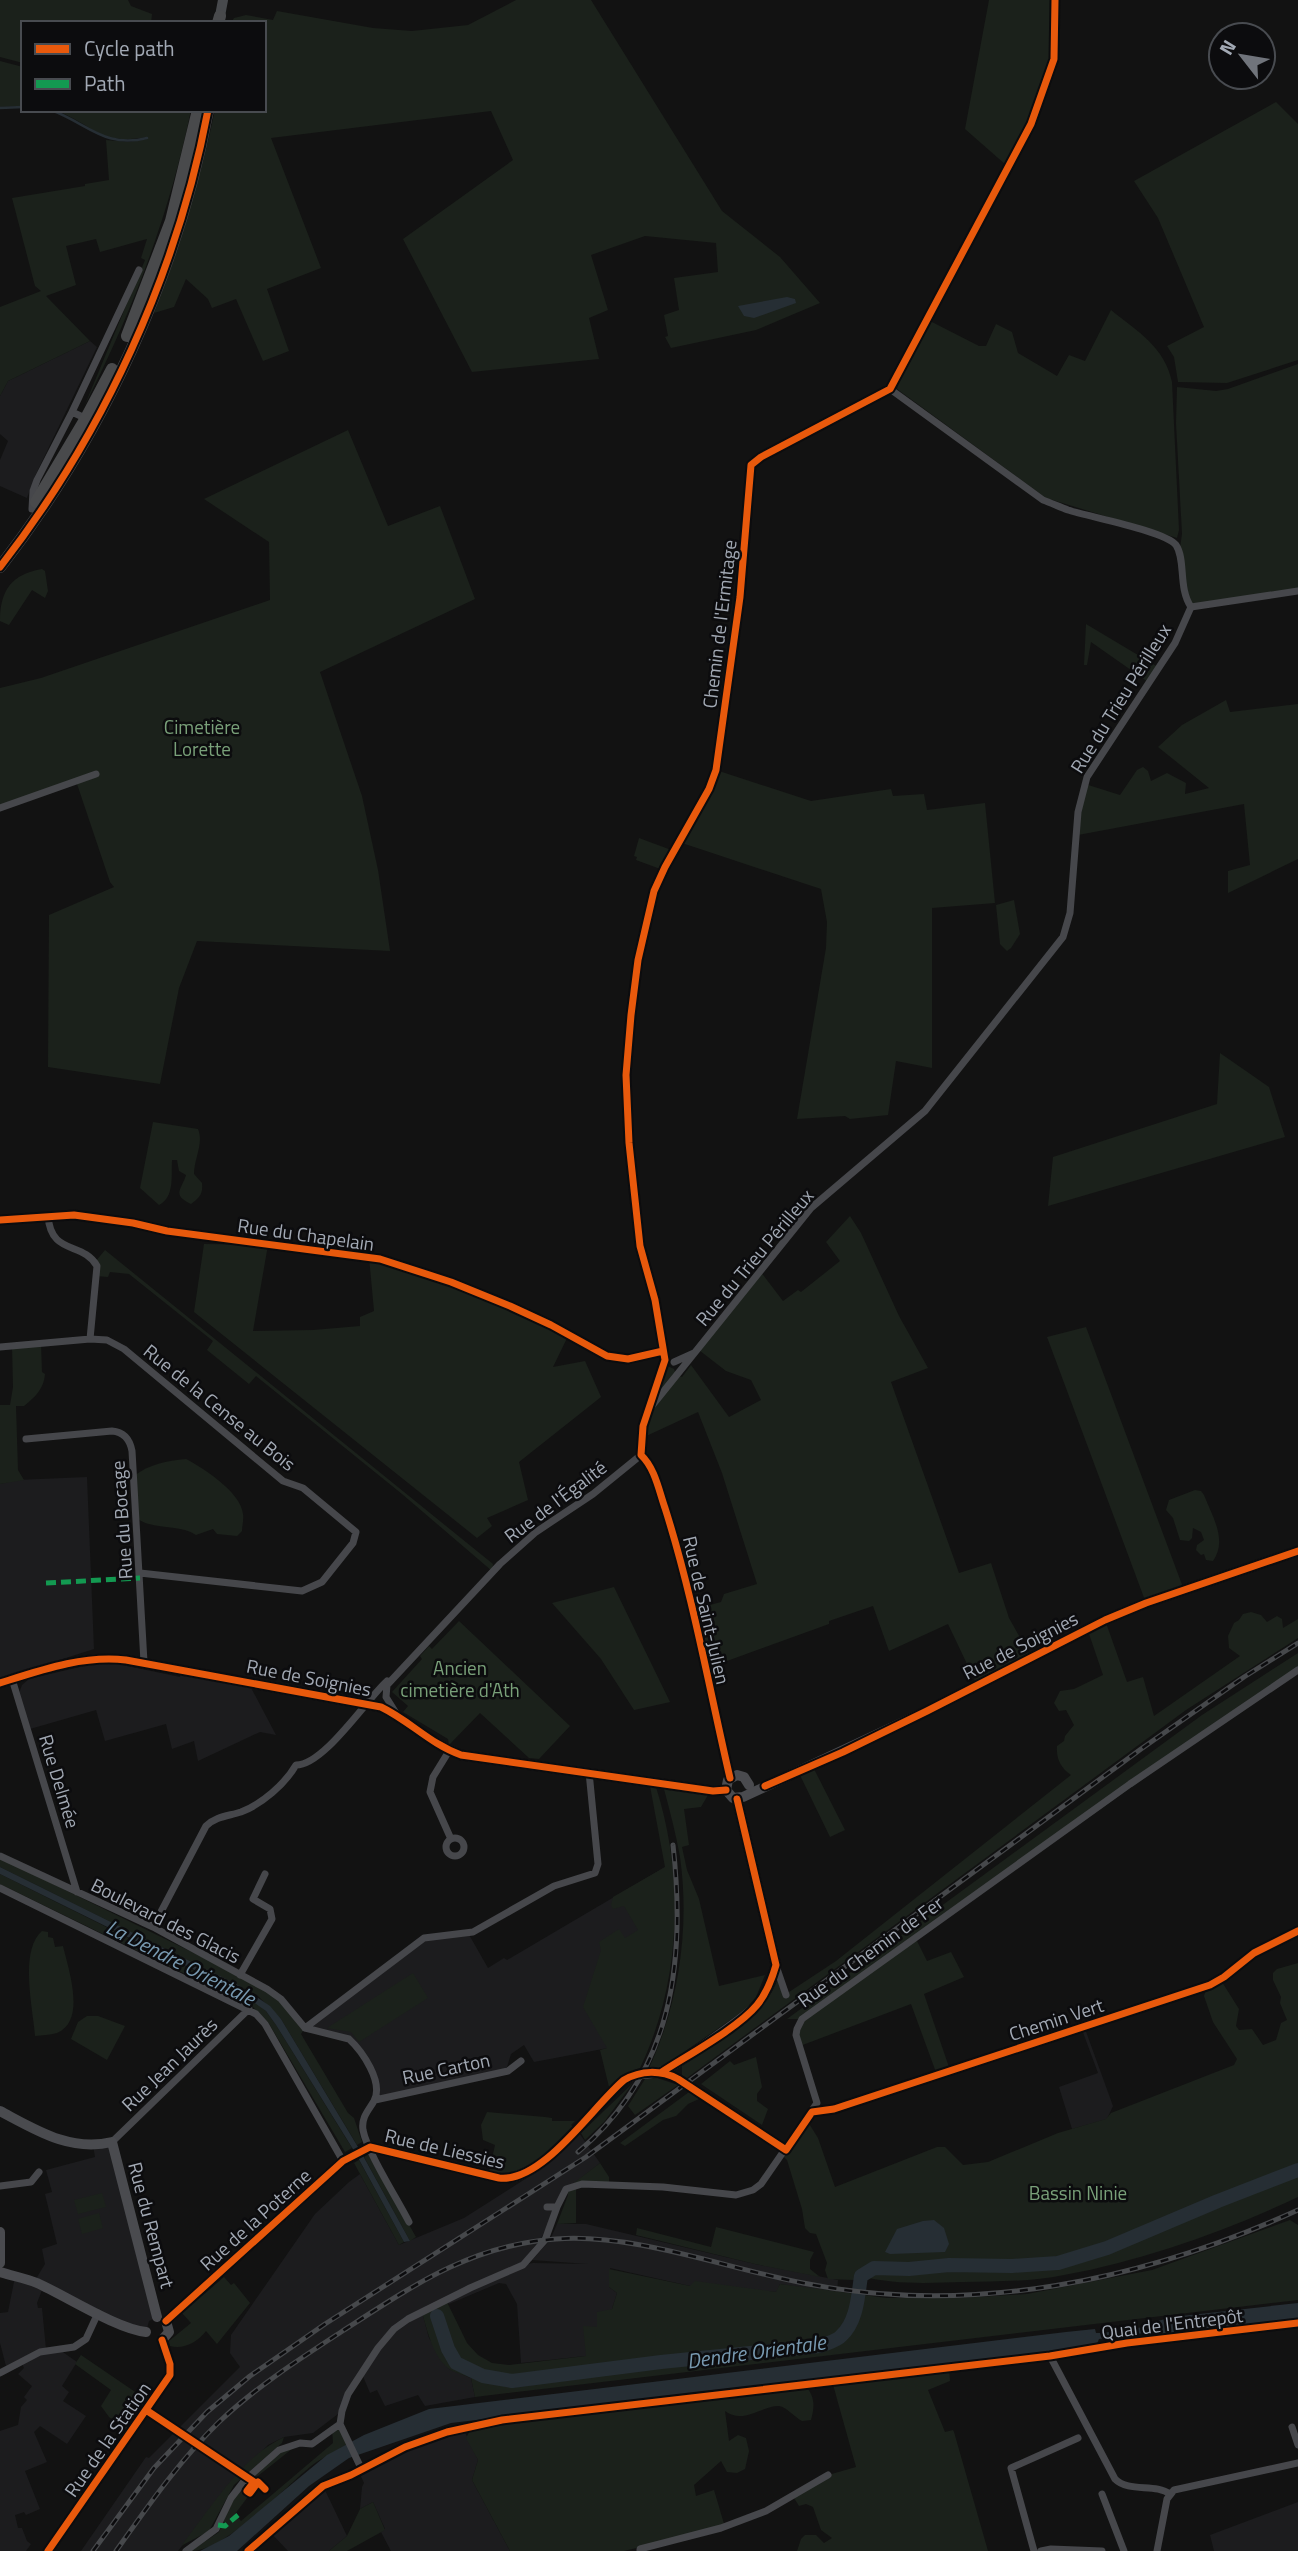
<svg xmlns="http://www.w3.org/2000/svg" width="1298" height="2551" viewBox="0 0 1298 2551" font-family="'Titillium Web',sans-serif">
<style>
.built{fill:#1c1c1e}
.green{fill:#1b211b}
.water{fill:#262e34}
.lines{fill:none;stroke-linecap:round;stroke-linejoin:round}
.stream{stroke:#262e34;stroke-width:2.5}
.river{stroke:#262e34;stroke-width:14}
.street{stroke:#46474b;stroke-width:7}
.secondary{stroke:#4a4b4f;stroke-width:10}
.primary{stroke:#484a4d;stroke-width:10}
.highway{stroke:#494a4c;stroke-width:12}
.rail-casing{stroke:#46484b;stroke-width:5}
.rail{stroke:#0c0c0e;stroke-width:2.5;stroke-dasharray:8;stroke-linecap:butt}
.quiet{stroke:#139951;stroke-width:5;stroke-dasharray:10 5;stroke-linecap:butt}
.cycleway-casing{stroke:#0c0c0e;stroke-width:11}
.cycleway{stroke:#e8590c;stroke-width:7}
.labels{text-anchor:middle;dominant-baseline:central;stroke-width:5;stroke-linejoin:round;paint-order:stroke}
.street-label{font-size:19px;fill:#a2a9b4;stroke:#0c0c0e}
.park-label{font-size:19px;fill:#79a079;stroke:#0c0c0e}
.water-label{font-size:21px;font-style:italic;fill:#7899b0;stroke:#0c0c0e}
</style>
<rect width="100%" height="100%" fill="#121212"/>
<path class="built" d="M90,341L97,347L36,474L27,498L0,486V460L8,441L0,434V396L8,381Z
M87,1477L94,1649L0,1679V1484L17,1480Z
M113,1663L180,1677L182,1669L248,1682L276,1735L260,1732L198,1761L194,1741L172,1749L166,1724L105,1741L96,1710L30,1729L19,1693L22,1685L29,1679L88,1665Z
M665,1867L608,2048L534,2062L524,2045L511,2054L507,2067L497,2072L375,2100L376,2081L352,2041L305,2028L418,1942L468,1933L488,1968L504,1958L507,1960Z
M1084,2026L1113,2106L1107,2119L1072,2129L1059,2087L1098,2073L1081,2027Z
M579,2133L600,2163L570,2187L541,2238L523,2261V2265L533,2263L588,2264L532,2260L550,2240L557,2224H586L755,2264L838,2280L837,2293L780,2284L777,2292L690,2286L610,2268L609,2287L617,2293L612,2309L606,2312L597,2327L586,2356L521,2363L517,2304L506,2284L499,2283L449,2304L446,2300L422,2312L429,2338L449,2369L471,2378L475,2397L425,2406L418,2395L385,2406L377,2390L370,2393L362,2374L342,2411L313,2433L284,2437L268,2445L231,2483L178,2551H81L146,2457L149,2458L240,2367L230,2353L231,2335L315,2214L349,2182L360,2174L399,2245L464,2218L544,2167Z
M112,2142L157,2317L149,2321L146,2332L42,2290L37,2303L38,2308H42L46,2349L57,2348L77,2362L62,2386L69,2392L63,2401L86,2416L67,2444L40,2426L34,2432L47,2462L25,2471L40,2509L26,2515L24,2512L15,2515L18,2528H22L27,2541L31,2544L26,2551H0V2431L18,2425L21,2407L27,2400L24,2397L32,2386L18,2374L24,2368L20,2359L6,2366L0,2343V2313L8,2312L15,2277L34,2282L45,2264L42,2249L57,2244L45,2194L52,2192L46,2170L95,2157L93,2145Z
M463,2428L478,2460L472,2480L510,2551H391L381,2532L385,2529L373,2502L360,2509L362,2487L364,2483L358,2470Z
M323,2486L347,2536L329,2551H288L269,2531Z
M1298,2502V2551H1214L1210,2535Z"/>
<path class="green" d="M0,0H128L131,6L152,14L151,23H23V63L0,57Z
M516,0H591L722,211L780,257L820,303L756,330L671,348L665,337L668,336L664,315L679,310L674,278L718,272L716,243L645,236L591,255L608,310L589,318L599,359L472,372L403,239L513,160L491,111L271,138L321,268L267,289L289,351L263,361L236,299L212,308L208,299L186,279L174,307L154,313C180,247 200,180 215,110H264V23H231L234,18L246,15L273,20L277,11L373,28L412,31L468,25Z
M989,0H1051C1051,18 1053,37 1051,54C1045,93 1024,131 1006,165L965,129Z
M0,61L23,67V106L0,107Z
M1276,102L1298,124V360L1227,383L1178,382L1174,357L1167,346L1204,327L1158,218L1134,181Z
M54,110H191C169,216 133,310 84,407L145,260L141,258L147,239L100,252L96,239L66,246L76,285L46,296L90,341L8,381L0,396V307L41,291L35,286L12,198L85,186V184L109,180L106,140L129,142L148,139L147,137C98,146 94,124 54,110Z
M1111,310C1137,331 1165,347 1172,382L1179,530L1177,538L1046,498L897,389L898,381L930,321L979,346H986L996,324L1012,332L1018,353L1057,376L1069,355L1085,361Z
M1298,364V591L1191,607L1179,555L1182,534L1176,423L1177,387L1216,391L1228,389Z
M348,430L388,526L440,506L475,599L320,672L362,796L378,870L390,951L197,941L179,988L160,1084L48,1067L49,915L114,887L110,882L76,781L0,808V688L41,678L270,600L269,542L204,499Z
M42,569L45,571L48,591L45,598L32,590L9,625L0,621C0,590 12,574 42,569Z
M1086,624L1158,667L1148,682L1091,642L1087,665H1084Z
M1226,700L1230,712L1298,704V859L1228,893V871L1250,865L1244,804L1078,835L1085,784L1120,795L1137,770L1143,767L1148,771L1151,781L1167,773L1186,783L1185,794L1209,788L1158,747L1182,725Z
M716,770L811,801L891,789L893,796L924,794L927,810L985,803L995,903L932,908V1068L896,1061L888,1115L850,1119L845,1116L797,1119L826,948L827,922L821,889L679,842Z
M639,838L674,851L663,870L636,860L637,857L634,856Z
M1014,900L1020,934L1011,948L1007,951L1000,944L996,905Z
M1220,1053L1269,1087L1285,1137L1048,1206L1053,1157L1217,1104Z
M153,1122L198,1129C204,1143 194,1159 194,1174L202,1183C203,1194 200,1197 191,1204C171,1195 182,1189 186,1175L179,1171L177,1160H172C171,1175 175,1197 159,1205L140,1188Z
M850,1216L861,1233L899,1316L928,1368L891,1382L959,1573L991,1563L1009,1618L1031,1657L977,1685L948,1624L889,1651L873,1606L829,1621V1624L705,1669L692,1610L721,1602L724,1594L757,1584L722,1473L698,1412L642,1438L665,1365L674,1369L676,1375L682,1377L691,1365L729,1417L761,1400L751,1380L726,1371L695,1347L760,1271L783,1301L798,1290L801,1292L840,1261L826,1242Z
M204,1244L268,1245L253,1331L313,1330L360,1326V1317L374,1311L369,1257L436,1276L569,1334L553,1367L585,1361L601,1397L519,1462L528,1500L487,1518L492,1526L477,1538L194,1312Z
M105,1250L493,1564L492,1571L402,1494L256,1376L249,1384L207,1350L213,1341L129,1274L110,1272L108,1277L96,1276L95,1262Z
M1086,1327L1184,1590L1146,1603L1047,1337Z
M41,1343L42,1372L45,1374C44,1389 35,1397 24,1406H16L18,1470L24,1480L0,1484V1405H10L13,1387L12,1346Z
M186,1459C203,1468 241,1492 243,1514C244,1519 242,1526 242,1531L237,1536L217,1534L213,1529L196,1535C178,1523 150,1531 136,1517L134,1476C149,1464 167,1461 186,1459Z
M1195,1490L1201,1491L1204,1495C1212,1516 1228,1540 1213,1561L1206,1560L1204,1554L1201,1555L1196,1550L1197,1545L1204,1540L1201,1532L1193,1528L1192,1538L1189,1541L1180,1540L1173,1518L1166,1510L1169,1500Z
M614,1587L670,1702L634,1710L601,1659L552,1603Z
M1251,1612L1261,1615L1267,1622L1277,1616L1282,1619L1283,1628L1298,1619V1638L1186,1710L687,2078L682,2075V2066C719,2041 764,2020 779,1976L786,1994L836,1961L1071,1775C1061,1768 1056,1759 1057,1746L1064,1741L1065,1736L1074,1725L1066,1710L1059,1711L1054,1703L1060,1691L1074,1689L1103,1675L1087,1628L1105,1620L1127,1682L1143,1677L1154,1716L1240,1656L1229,1648L1228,1636L1234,1623L1239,1620L1243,1614Z
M459,1621L570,1726L539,1759L529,1758L480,1713L449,1745L448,1739L403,1712L408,1706L392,1692L422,1659L420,1656L429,1646L432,1649Z
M1298,1653V1670L916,1939L927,1961L951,1952L964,1977L924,1994L950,2070L937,2075L911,2004L800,2046L797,2038L801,2019H787L1202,1715Z
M812,1765L845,1830L830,1837L798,1771Z
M650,1786L656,1787C685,1878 681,1982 640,2068L623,2075L609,2087L600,2050L607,2048L583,2007L601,1950L599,1942L619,1929L625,1938L638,1930L624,1906L613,1909L611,1905L613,1897L665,1867Z
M664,1789L708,1795L701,1807L684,1809L689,1845L682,1847L687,1870L699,1899L719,1986L765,1975L756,1997L746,2009L661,2068H649C679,2004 690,1927 680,1857C676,1834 670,1812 664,1789Z
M0,1858L267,1989L305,2028L301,2034L348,2113L354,2118L362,2142L357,2145L281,2019L257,1995L0,1867Z
M0,1874L255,2001L266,2011L276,2025L352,2148L345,2152L268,2022L253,2007L0,1884Z
M42,1931L48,1932V1937L53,1938L55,1947L63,1946C68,1968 87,2021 57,2033C50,2035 42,2035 35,2036C33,2008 19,1951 42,1931Z
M1298,1963V2197C1224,2232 1145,2260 1064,2275C1031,2282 997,2281 963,2282C929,2283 894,2285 861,2276L854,2280L828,2279L825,2270L827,2263L816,2234L810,2233L805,2228L802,2209L787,2160L782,2155L808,2122L818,2138L835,2187L937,2147H945L963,2165L988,2162L1058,2133L1106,2119L1111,2113L1234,2065L1237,2059L1213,2022L1204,1996L1206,1990L1222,1982L1239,2009L1236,2026L1239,2030L1252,2029L1263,2045L1276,2040L1281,2023L1287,2020L1280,2003L1281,1997L1273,1980V1973L1277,1969Z
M413,1973L428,1998L359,2042L351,2032L327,2028Z
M87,2016H98L125,2026L107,2060L71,2039L78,2022Z
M756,2057L762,2087L757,2094V2101L768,2109L762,2125L701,2084L730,2061L734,2065Z
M657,2078L678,2085L635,2115L628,2106L645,2079Z
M633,2083L604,2122L585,2140L581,2133Z
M689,2092L699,2099L688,2104L676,2116L663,2120L625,2146L620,2143Z
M487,2112L545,2117L552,2118V2121H575L571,2125L577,2129L531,2172L488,2176L495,2145L483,2140L481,2125Z
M369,2154L416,2237L410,2241L364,2157Z
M359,2160L404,2242L399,2245L354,2163Z
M600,2163L609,2177V2185H576V2223L557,2224L568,2195L566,2189Z
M102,2193L106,2207L78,2214L74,2200Z
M99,2213L103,2228L82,2234L78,2219Z
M1290,2220L1298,2225V2300L475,2397L471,2378C465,2375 455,2373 449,2369C433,2357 427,2330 422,2312L446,2300L467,2343L478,2355L492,2363L509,2365L586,2356L583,2326L597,2327V2312L612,2309L617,2293L609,2287V2269L690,2286L695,2281L776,2292L780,2284L887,2298H959L1027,2294L1152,2270Z
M716,2227L814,2252L810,2260V2269L820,2277L755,2264L636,2235L637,2228L711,2247Z
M224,2277L231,2285L234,2283L250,2303L217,2344L206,2331C198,2342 183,2350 170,2346L169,2341L191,2323L182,2313Z
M81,2355L147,2400L126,2430L109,2417L101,2406L111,2390L75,2364Z
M949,2367L950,2381L928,2390L945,2432L953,2430L954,2432L988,2551H797L801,2539L805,2535H816L824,2543L832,2538L821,2530L813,2507L806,2504L799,2506L794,2498L828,2475L856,2467L832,2381Z
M805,2385C815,2397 815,2405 811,2420L802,2421C794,2417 787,2407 779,2406C763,2405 743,2425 725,2411L729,2441L738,2435L746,2438L749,2451L745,2469L737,2473L727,2472L721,2461L694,2485L696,2496L714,2490L725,2527L624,2551H510L472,2480L478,2460L466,2438L472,2427L501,2418Z
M340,2424L349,2443C336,2451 323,2457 311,2466C283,2489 225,2551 191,2551L219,2532L231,2504L242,2487L283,2449L297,2445L254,2479L246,2491L250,2494L235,2514L241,2521L333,2443L332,2429Z
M284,2437L282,2443L234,2485L209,2531L181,2546C211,2508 240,2458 284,2437Z
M373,2502L385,2530L347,2551H329L347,2536L360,2509Z"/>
<path class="water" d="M787,297L795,299L796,303L754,318L744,316L738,306Z
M0,1867L240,1986L270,2006L281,2019L361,2152L410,2241L404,2242L356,2154L276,2025L266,2011L239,1992L0,1874Z
M934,2220L944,2228L949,2244L945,2252L890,2254L885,2252L897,2229L923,2221Z
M1298,2303V2319L1160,2335L1159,2331L1099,2339L1097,2344L1052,2351L451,2423L349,2458L309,2486L237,2551H200L229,2536L327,2455L364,2435L429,2409L1066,2332L1095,2329L1096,2333H1102L1158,2325V2321L1172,2317Z"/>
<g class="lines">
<path class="stream" d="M0,108L23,107
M51,110C87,123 105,149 147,138"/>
<path class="river" d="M437,2316L448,2349L456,2363L483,2376L512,2381L661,2362L820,2346C827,2343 837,2341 841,2336C857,2322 858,2296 861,2276L874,2268L909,2269L949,2265L1012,2266L1058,2263L1107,2248L1218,2201L1298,2170"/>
<path class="street" d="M72,412L139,270
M32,509L33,491L37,480L72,412L87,419
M1191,607L1298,591
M0,808L96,774
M48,1216C51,1256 83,1241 97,1266L90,1339L107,1340L124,1349L283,1481L303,1488L356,1532L353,1543L322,1582L302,1591L140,1573
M0,1220L74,1215L133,1223L167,1231L380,1259L451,1282L510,1306L551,1325L607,1356L628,1359L663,1351
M0,1347L90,1339
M674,1362L694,1353
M651,1407L811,1208L925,1111L1063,937L1070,913L1078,812L1087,777L1175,643L1191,607C1178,588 1186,560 1176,545C1165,531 1089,517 1068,510C1060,507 1051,503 1043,500L890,389
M26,1439L112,1431C124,1432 130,1440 132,1451L144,1662
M641,1455C655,1468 659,1491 665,1508C693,1596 709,1688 730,1778
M12,1679L77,1892
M396,1713L386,1697L387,1685L500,1564L536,1532L593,1494L641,1455L643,1426L665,1360L655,1300L640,1246L629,1143L626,1075L631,1015L638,960L654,891L665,867L709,789L716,770L740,597L750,470L754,461L761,457L890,389L1031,124L1054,59L1055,0
M449,1751L433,1777L430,1792L451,1839
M446 1847a9 9 0 1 1 18 0a9 9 0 1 1-18 0Z
M0,1856L153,1927L267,1989L281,1999L305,2028
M0,1888L256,2014L265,2024L343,2161
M153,1927L206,1826C216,1816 229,1816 241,1812C262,1804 285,1784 296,1765C324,1765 366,1700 387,1681
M776,1966L786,1995
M240,1975L272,1919L270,1909L253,1899L265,1874
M305,2028L424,1938L473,1932L554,1886L595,1873L598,1864L589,1772
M305,2028L349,2039C362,2051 384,2082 374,2101C369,2110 361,2117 363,2130C367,2152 398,2200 409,2222
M662,2072L678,2079L786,2150
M375,2100L508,2071L521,2061
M812,2112L834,2109L1210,1985L1224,1977L1254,1953L1298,1931
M112,2142L249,2009
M0,2186L31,2182L39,2172
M547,2207H557L566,2189L582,2184L663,2187L736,2195L753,2190L761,2184L817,2103L796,2035L797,2029L802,2019L1130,1784L1298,1670
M0,2373L40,2352L74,2347L86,2339L98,2313
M1292,2427L1298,2445
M361,2468L340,2424L342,2411L348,2394L378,2348L394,2329L408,2319L470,2288L523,2265L545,2240L557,2207
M1102,2494L1124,2551
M1170,2494C1155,2483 1129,2493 1115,2479L1050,2356L1127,2343L1298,2323
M186,2551L216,2529L231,2498L245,2480L279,2450L300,2443L312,2444L340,2424
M248,2551L323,2486L351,2475L405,2447L447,2432L478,2425
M640,2551V2549L721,2528L766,2511L828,2475
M1034,2551L1011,2468L1078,2438
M1041,2551L1051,2549L1102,2551
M1157,2551L1167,2499L1174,2490L1298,2463"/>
<path class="secondary" d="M0,1683C41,1670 83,1655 126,1660L381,1707C410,1721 430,1744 461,1755L713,1791L726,1790
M726,1790L733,1798L743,1797L927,1711L1105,1620L1146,1603L1298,1551
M726,1790L728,1780L737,1775L744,1777L749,1785
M0,2111C36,2130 70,2152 112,2142L157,2317
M0,2232V2263
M0,2272C12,2276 25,2278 37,2283C66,2296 117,2329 146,2332
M166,2321L343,2161L370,2147L499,2178C543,2183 592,2107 624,2080C636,2072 647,2075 660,2072C672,2069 749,2015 758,2004C767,1993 772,1979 776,1965L737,1799
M162,2340L169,2332L166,2321
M48,2551L170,2375V2364L162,2340"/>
<path class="primary" d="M220,16L223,0"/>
<path class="highway" d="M218,23L220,16
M127,336L171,221L198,110
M36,502L86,418L112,369
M0,567C103,435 177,274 208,110"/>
<g class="rail-casing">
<path id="rail" d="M578,2152C673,2072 686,1962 673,1845
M93,2551L154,2468L207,2412L250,2376L325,2324L586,2157L1141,1749L1244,1677L1298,1643
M116,2551C148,2506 179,2461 219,2422C256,2387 298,2360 341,2332C411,2287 470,2245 556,2239C634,2233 725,2268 803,2283C972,2317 1144,2280 1298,2210"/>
</g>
<use href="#rail" class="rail"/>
<path class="quiet" d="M46,1583L140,1578
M218,2525L225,2526L238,2515"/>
<g class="cycleway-casing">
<path id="cycleway" d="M0,567C103,435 177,274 208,110
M0,1220L74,1215L133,1223L167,1231L380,1259L451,1282L510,1306L551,1325L607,1356L628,1359L663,1351
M0,1683C41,1670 83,1655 126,1660L381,1707C410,1721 430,1744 461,1755L713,1791L726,1790
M730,1778C709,1688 693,1596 665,1508C659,1491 655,1468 641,1455L643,1426L665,1360L655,1300L640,1246L629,1143L626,1075L631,1015L638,960L654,891L665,867L709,789L716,770L740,597L751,465L761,457L890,389L1031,124L1054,59L1055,0
M765,1786L843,1752L927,1711L1105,1620L1146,1603L1298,1551
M662,2072C688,2055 738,2028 757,2005C766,1994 772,1979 776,1965L737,1799
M166,2321L343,2161L370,2147L499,2178C543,2183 592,2107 624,2080C641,2070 661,2070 678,2079L786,2150L812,2112L834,2109L1210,1985L1224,1977L1254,1953L1298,1931
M146,2410L254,2482L247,2491L250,2493L258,2482L265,2489
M48,2551L170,2375V2364L162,2340
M248,2551L323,2486L351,2475L405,2447L447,2432L502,2420L1050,2356L1127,2343L1298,2323"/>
</g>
<use href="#cycleway" class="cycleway"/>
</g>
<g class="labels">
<g class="street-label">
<text transform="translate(719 624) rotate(-83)">Chemin de l'Ermitage</text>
<text transform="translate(1120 698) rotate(-58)">Rue du Trieu Périlleux</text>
<text transform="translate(306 1234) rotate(8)">Rue du Chapelain</text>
<text transform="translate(754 1257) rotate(-50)">Rue du Trieu Périlleux</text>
<text transform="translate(220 1407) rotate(39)">Rue de la Cense au Bois</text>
<text transform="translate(555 1501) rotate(-37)">Rue de l'Égalité</text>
<text transform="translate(121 1520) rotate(-94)">Rue du Bocage</text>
<text transform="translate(707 1610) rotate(77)">Rue de Saint-Julien</text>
<text transform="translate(1020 1645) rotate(-27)">Rue de Soignies</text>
<text transform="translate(309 1677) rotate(11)">Rue de Soignies</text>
<text transform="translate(60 1781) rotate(73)">Rue Delmée</text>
<text transform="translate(166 1920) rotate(27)">Boulevard des Glacis</text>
<text transform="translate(870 1951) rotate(-36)">Rue du Chemin de Fer</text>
<text transform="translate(1056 2019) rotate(-18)">Chemin Vert</text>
<text transform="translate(169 2064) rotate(-44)">Rue Jean Jaurès</text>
<text transform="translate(446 2068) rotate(-12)">Rue Carton</text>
<text transform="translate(445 2148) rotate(13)">Rue de Liessies</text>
<text transform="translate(255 2219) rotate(-42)">Rue de la Poterne</text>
<text transform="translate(152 2225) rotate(75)">Rue du Rempart</text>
<text transform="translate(1172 2323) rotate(-7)">Quai de l'Entrepôt</text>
<text transform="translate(107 2439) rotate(-55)">Rue de la Station</text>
</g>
<g class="park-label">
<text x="202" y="726">Cimetière<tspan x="202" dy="22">Lorette</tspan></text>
<text x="460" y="1667">Ancien<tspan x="460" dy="22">cimetière d'Ath</tspan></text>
<text x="1078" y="2192">Bassin Ninie</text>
</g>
<g class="water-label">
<text transform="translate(181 1962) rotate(27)">La Dendre Orientale</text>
<text transform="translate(756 2351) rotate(-8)">Dendre Orientale</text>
</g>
</g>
<rect x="21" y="21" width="245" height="91" fill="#0c0c0e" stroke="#484b50" stroke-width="2"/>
<rect x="35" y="44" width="35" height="10" fill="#e8590c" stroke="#484b50" stroke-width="2"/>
<text x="84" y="56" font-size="21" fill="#a2a9b4">Cycle path</text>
<rect x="35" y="79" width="35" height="10" fill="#139951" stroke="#484b50" stroke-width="2"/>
<text x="84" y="91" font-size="21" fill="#a2a9b4">Path</text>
<g transform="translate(1242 56) rotate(301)"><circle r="33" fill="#0c0c0e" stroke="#484b50" stroke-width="2"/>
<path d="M0-5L12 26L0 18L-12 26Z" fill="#70747b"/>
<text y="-10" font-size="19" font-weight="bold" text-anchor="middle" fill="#a2a9b4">N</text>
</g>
</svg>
